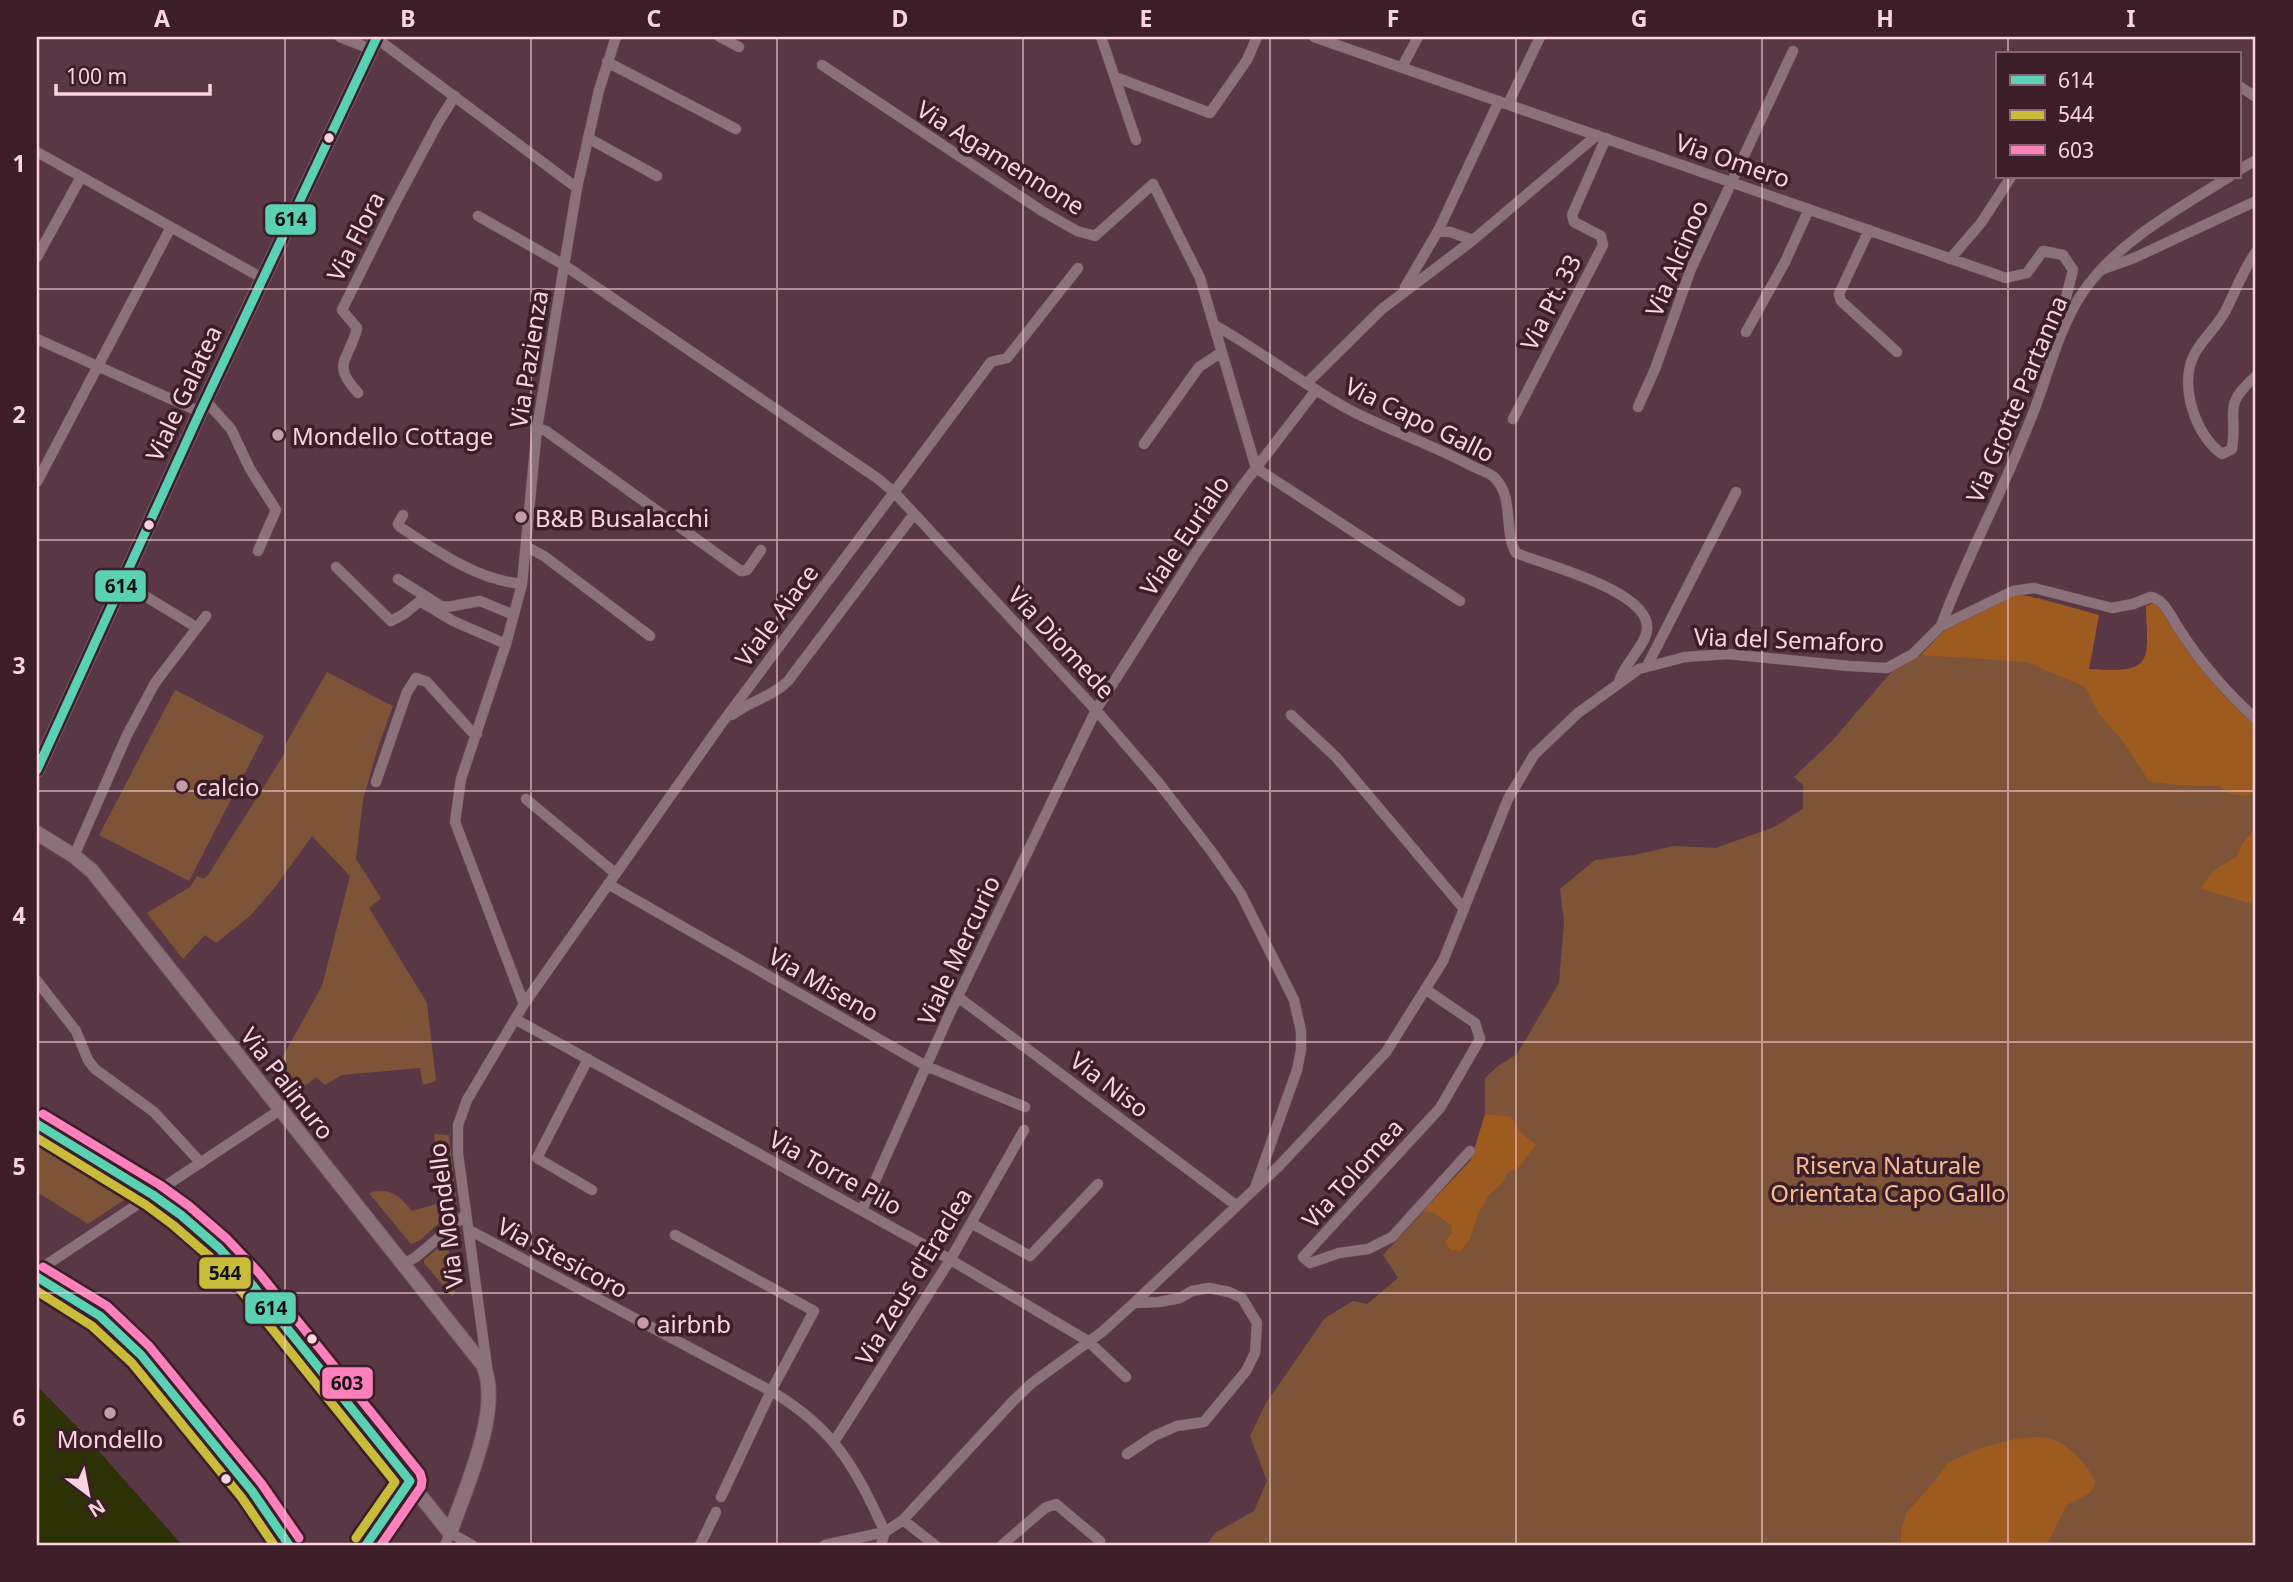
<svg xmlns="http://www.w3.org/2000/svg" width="2293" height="1582" viewBox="0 0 2293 1582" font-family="'Noto Sans',sans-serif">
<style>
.green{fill:#7e5438}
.forest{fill:#9d5b20}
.water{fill:#2c3206}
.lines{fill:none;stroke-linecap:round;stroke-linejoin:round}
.street-casing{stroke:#755662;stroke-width:11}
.secondary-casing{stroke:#755662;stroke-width:16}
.street{stroke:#8b717a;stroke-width:10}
.secondary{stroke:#8b717a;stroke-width:14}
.bus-1-casing{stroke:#3b1e28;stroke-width:14}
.bus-2-casing{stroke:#3b1e28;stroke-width:14}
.bus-3-casing{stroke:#3b1e28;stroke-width:14}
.bus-1{stroke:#5ad1b2;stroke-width:9}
.bus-2{stroke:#c9bc3a;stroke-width:9}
.bus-3{stroke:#ff80bc;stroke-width:9}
.grid{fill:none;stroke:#fcd3df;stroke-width:2;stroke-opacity:0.55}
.bus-dot{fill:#fcd3df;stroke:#3b1e28;stroke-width:2.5}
.poi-dot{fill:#c39ca9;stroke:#3b1e28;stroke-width:2.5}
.labels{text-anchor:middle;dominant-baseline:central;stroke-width:7;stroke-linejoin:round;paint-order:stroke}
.street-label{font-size:24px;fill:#fcd3df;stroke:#3b1e28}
.poi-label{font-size:24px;fill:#fcd3df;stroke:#3b1e28;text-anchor:start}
.park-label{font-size:24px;fill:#f7bd8e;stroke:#3b1e28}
.line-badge{stroke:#3b1e28;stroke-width:2.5}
.pale-badge-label{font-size:19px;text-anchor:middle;font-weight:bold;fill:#111}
.neatline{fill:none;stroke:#fcd3df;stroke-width:2.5}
.grid-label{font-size:23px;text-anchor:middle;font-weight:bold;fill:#fcd3df}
</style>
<rect width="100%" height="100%" fill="#5a3744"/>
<path class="green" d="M2039,598L2099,615L2089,669C2154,675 2148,663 2146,606L2159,607L2182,642L2223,695L2256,726V1545H1206L1215,1533L1254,1511L1267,1481L1250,1436L1266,1403L1325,1318L1353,1301L1367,1304L1398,1278L1383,1255L1471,1160L1485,1114V1078L1498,1066L1517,1054L1559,983L1564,922L1560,889L1595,860L1634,855L1674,846L1716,848L1774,827L1803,809V785L1794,777L1832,741L1893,670L1921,655L1949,626Z
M327,672L393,706L378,747L363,800L356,859L381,898L369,908L427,1003L436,1081L423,1085L420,1068L342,1075L325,1085L316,1077L305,1086L290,1076L281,1085L273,1074L322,986L350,876L312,836L276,886L250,916L216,943L205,935L183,959L147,913L190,887L197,876L204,879L208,875L285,753V745Z
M175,690L264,736L189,881L99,835Z
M434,1134L449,1135L457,1207L419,1241L411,1244L369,1193C389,1186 400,1196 412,1211L443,1202Z
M37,1137L130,1196L88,1224L37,1192Z
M444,1243L448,1247L455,1293L452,1296L424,1263V1260Z"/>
<path class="forest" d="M2020,594L2099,615L2089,669C2154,674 2148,663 2146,606L2154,603L2159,607L2182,642L2223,695L2256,726V791L2246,796L2230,794L2219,786L2177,785L2149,781L2122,740L2099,714L2085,687L2027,662L1921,655L1949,626L1998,602Z
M2256,827V905L2201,889L2212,872L2237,856L2243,843Z
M1485,1114L1511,1117L1522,1134L1536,1144L1519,1167L1507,1173L1503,1182L1489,1195L1478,1214L1470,1239L1461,1251L1451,1250L1445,1242L1452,1234L1451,1225L1432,1212L1423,1211L1471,1160Z
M2019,1438C2028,1438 2039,1436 2048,1438C2066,1442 2090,1466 2095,1483L2090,1493L2067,1505L2046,1545H1901V1531L1907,1512L1935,1481L1948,1463L1980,1448Z"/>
<path class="water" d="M37,1386L80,1430L182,1545H37Z"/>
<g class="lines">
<g class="street-casing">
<path id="street" d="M340,37L371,49
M720,37L739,47
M1101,37L1136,140
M1314,37L2006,278L2027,273L2043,251L2063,255L2073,270L2064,305L2066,321
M376,38L577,188
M607,62L736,129
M822,65L1042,211L1077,231L1095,236L1153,184L1200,278L1256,468L1460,601
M1402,67L1418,37
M1115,77L1210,113L1247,60L1257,37
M2239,86L2256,97
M1508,104L1540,37
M588,138L657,176
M37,152L262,278
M2239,170L2256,160
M478,216L564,265L877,478L894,492L1096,710L1158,782L1212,852L1241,894L1294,1000L1301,1031V1050L1297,1070L1255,1188
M1869,230L1839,294L1841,301L1897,352
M1438,231L1450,232L1473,240
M2256,252C2243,270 2236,290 2226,310C2218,326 2202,339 2194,355C2179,385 2195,435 2222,454L2232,449C2238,410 2221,407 2256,376
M37,257L81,177
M1950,259L1981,223L2011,177
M2103,269L2134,258L2256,201
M1405,287L1438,231L1499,101
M1216,326C1261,351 1302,384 1348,409C1388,430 1431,444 1470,465C1477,469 1488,472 1494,477C1515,497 1503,531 1516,553C1545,565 1652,591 1647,630C1645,647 1624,663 1619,682
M1746,332L1785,262L1809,209
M37,339L200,412
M1306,384L1382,309L1473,240L1597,135
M358,393C330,362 349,362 357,328L342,310L393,207L439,121L455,96
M205,400L231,429L250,469L276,510L258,551
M1638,407L1655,369L1691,269L1793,51
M1513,419L1603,245L1601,236L1574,222L1572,215L1606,138
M537,428L546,431L741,571L747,570L761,550
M1144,444L1199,367L1222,352
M37,482L171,227
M403,515L398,524L400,527C437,551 477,580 522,584
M527,547L544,556L650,636
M336,567L391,621L404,614L420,601L453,621L506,644
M398,579L441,606L447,607L480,601L514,615
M122,582L196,627
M1941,626C1963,565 1994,509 2018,450C2025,433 2032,417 2038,400C2051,363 2061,325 2083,292C2118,241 2178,209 2229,177
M1647,666L1736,492
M732,715C750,701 772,697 788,681L914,514
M1291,715L1336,757L1464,909
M376,782L407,692L416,678L427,682L471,731L477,734
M526,799L615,873
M74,856L127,735L155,683L206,616
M608,884L926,1066L1025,1107
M37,981L76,1031L88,1060L95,1069L154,1112L201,1163
M1425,989L1475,1023L1480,1039L1440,1108L1303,1257L1310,1263L1339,1253L1368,1249L1392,1237L1470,1151
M958,997L1237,1206
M524,1004L719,727L991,362L1007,358L1078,268
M515,1019L944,1256L1088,1341L1126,1377
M588,1059L537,1158L592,1190
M862,1210L949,1015L1096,710L1195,554L1243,485L1316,390
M971,1223L1030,1256L1098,1184
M469,1230L771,1391C834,1428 855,1467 885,1532
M675,1235L814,1311L771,1391L721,1497
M402,1261H409L416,1257L464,1216L466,1210
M37,1271L280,1110
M37,1277L100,1316L141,1355L252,1491L289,1545
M487,1367L458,1154V1125L467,1100L524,1004L455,822L461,779L506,644L522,584L537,428L577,188L599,90L616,37
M834,1442L950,1260L1024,1130
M1127,1454L1154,1436L1177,1426L1204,1422L1246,1371L1255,1353L1257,1323L1242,1298L1229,1292L1209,1288L1192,1291L1180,1298L1159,1302L1134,1303
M903,1520L935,1545
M366,1545L410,1481
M445,1545L450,1533L472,1545
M700,1545L716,1512
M825,1545L885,1532L903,1520L1013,1401L1032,1383L1102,1332L1134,1303L1279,1166L1386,1052L1443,961L1508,799L1534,755L1578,713L1639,669L1685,657L1728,654L1849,666L1887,668L1913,654L1941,626L2013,591L2034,588L2112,608L2133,604L2151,597C2165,600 2171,617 2179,629C2201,663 2226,692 2256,719
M881,1545L885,1532
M1002,1545L1045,1508L1056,1504L1100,1541L1099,1545"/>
</g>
<g class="secondary-casing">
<path id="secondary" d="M37,770L200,412L377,37
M37,833L74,856L92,871L483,1365C503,1408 465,1489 450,1533
M37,1124C114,1171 188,1212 249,1281L450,1533"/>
</g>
<use href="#street" class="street"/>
<use href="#secondary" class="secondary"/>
<g class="bus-1-casing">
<path id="bus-1" d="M37,770L200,412L377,37
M37,1124L153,1195L181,1215L219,1248L249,1281L410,1481L366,1545
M37,1277L100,1316L141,1355L252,1491L289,1545"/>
</g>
<g class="bus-2-casing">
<path id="bus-2" d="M37,1138L146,1205L173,1225L210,1257L240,1289L395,1482L356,1538
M37,1291L92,1326L132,1363L242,1498L274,1545"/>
</g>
<g class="bus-3-casing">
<path id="bus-3" d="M43,1114L160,1185L189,1206L227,1239L259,1273L420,1473L422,1480L421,1487L381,1545
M43,1267L107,1306L149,1346L261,1483L299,1538"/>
</g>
<use href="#bus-1" class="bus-1"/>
<use href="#bus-2" class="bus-2"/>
<use href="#bus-3" class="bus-3"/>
</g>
<path class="grid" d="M285,37V1545M531,37V1545M777,37V1545M1023,37V1545M1270,37V1545M1516,37V1545M1762,37V1545M2008,37V54M2008,177V1545M37,289H2256M37,540H2256M37,791H2256M37,1042H2256M37,1293H2256"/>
<g class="bus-dot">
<circle cx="329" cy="138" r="6"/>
<circle cx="149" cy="525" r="6"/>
<circle cx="312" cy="1339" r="6"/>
<circle cx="226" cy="1479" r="6"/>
</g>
<g class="poi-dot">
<circle cx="278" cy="435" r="7"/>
<circle cx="521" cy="517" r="7"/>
<circle cx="182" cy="786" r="7"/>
<circle cx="643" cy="1323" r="7"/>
<circle cx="110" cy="1413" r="7"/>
</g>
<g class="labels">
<g class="street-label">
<text transform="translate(1001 157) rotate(32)">Via Agamennone</text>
<text transform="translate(1733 160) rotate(19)">Via Omero</text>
<text transform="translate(355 236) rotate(-63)">Via Flora</text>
<text transform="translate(1676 258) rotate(-67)">Via Alcinoo</text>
<text transform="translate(1550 302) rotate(-63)">Via Pt. 33</text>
<text transform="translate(528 359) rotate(-81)">Via Pazienza</text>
<text transform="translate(183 393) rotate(-65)">Viale Galatea</text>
<text transform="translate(2016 399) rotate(-67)">Via Grotte Partanna</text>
<text transform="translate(1420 419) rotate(26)">Via Capo Gallo</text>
<text transform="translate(1184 535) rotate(-56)">Viale Eurialo</text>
<text transform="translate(776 615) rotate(-53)">Viale Aiace</text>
<text transform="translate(1789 639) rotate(2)">Via del Semaforo</text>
<text transform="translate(1062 642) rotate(47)">Via Diomede</text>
<text transform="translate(958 950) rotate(-65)">Viale Mercurio</text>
<text transform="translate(824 984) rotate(30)">Via Miseno</text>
<text transform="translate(288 1083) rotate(52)">Via Palinuro</text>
<text transform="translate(1110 1084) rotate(37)">Via Niso</text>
<text transform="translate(836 1172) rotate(29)">Via Torre Pilo</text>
<text transform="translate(1352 1173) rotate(-48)">Via Tolomea</text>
<text transform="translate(445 1216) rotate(-97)">Via Mondello</text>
<text transform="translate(563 1257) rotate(28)">Via Stesicoro</text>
<text transform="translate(913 1276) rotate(-59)">Via Zeus d'Eraclea</text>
</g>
<g class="poi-label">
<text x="292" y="435">Mondello Cottage</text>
<text x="535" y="517">B&amp;B Busalacchi</text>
<text x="196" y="786">calcio</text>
<text x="657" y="1323">airbnb</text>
<text x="110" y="1438" text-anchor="middle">Mondello</text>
</g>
<g class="park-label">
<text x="1888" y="1164">Riserva Naturale<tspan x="1888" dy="28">Orientata Capo Gallo</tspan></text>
</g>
</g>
<g class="line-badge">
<rect x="264" y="203" width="53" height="33" rx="7" fill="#5ad1b2"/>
<rect x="94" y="569" width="53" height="34" rx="7" fill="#5ad1b2"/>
<rect x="198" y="1256" width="54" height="34" rx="7" fill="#c9bc3a"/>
<rect x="244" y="1291" width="53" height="34" rx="7" fill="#5ad1b2"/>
<rect x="321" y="1366" width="53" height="34" rx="7" fill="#ff80bc"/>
</g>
<g class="pale-badge-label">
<text x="291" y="226">614</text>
<text x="121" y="593">614</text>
<text x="225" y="1280">544</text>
<text x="271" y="1315">614</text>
<text x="347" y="1390">603</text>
</g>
<rect width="2293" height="1582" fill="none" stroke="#3b1e28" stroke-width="77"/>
<rect x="1996" y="52" width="245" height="126" fill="#3b1e28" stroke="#886671" stroke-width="2"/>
<rect x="2010" y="75" width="35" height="10" fill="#5ad1b2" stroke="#886671" stroke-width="2"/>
<text x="2058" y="88" font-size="21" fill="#fcd3df">614</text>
<rect x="2010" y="110" width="35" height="10" fill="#c9bc3a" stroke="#886671" stroke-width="2"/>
<text x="2058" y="122" font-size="21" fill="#fcd3df">544</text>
<rect x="2010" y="145" width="35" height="10" fill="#ff80bc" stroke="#886671" stroke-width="2"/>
<text x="2058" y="158" font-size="21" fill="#fcd3df">603</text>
<g transform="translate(88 1494) rotate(148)" stroke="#3b1e28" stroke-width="5" paint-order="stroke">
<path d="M0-5L12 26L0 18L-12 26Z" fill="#fcd3df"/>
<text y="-10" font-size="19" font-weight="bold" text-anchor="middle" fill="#fcd3df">N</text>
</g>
<path d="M56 84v10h154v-10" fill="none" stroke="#fcd3df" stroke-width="3.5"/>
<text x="66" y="84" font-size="21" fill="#fcd3df" stroke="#3b1e28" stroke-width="5" paint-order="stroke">100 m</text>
<rect x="38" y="38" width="2216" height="1506" class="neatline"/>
<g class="grid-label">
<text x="162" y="27">A</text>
<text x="408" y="27">B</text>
<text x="654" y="27">C</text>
<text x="900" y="27">D</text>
<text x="1146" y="27">E</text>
<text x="1393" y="27">F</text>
<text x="1639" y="27">G</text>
<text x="1885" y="27">H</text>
<text x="2131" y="27">I</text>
<text x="19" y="172">1</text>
<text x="19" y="423">2</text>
<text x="19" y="674">3</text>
<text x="19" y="924">4</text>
<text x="19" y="1175">5</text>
<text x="19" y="1426">6</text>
</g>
</svg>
